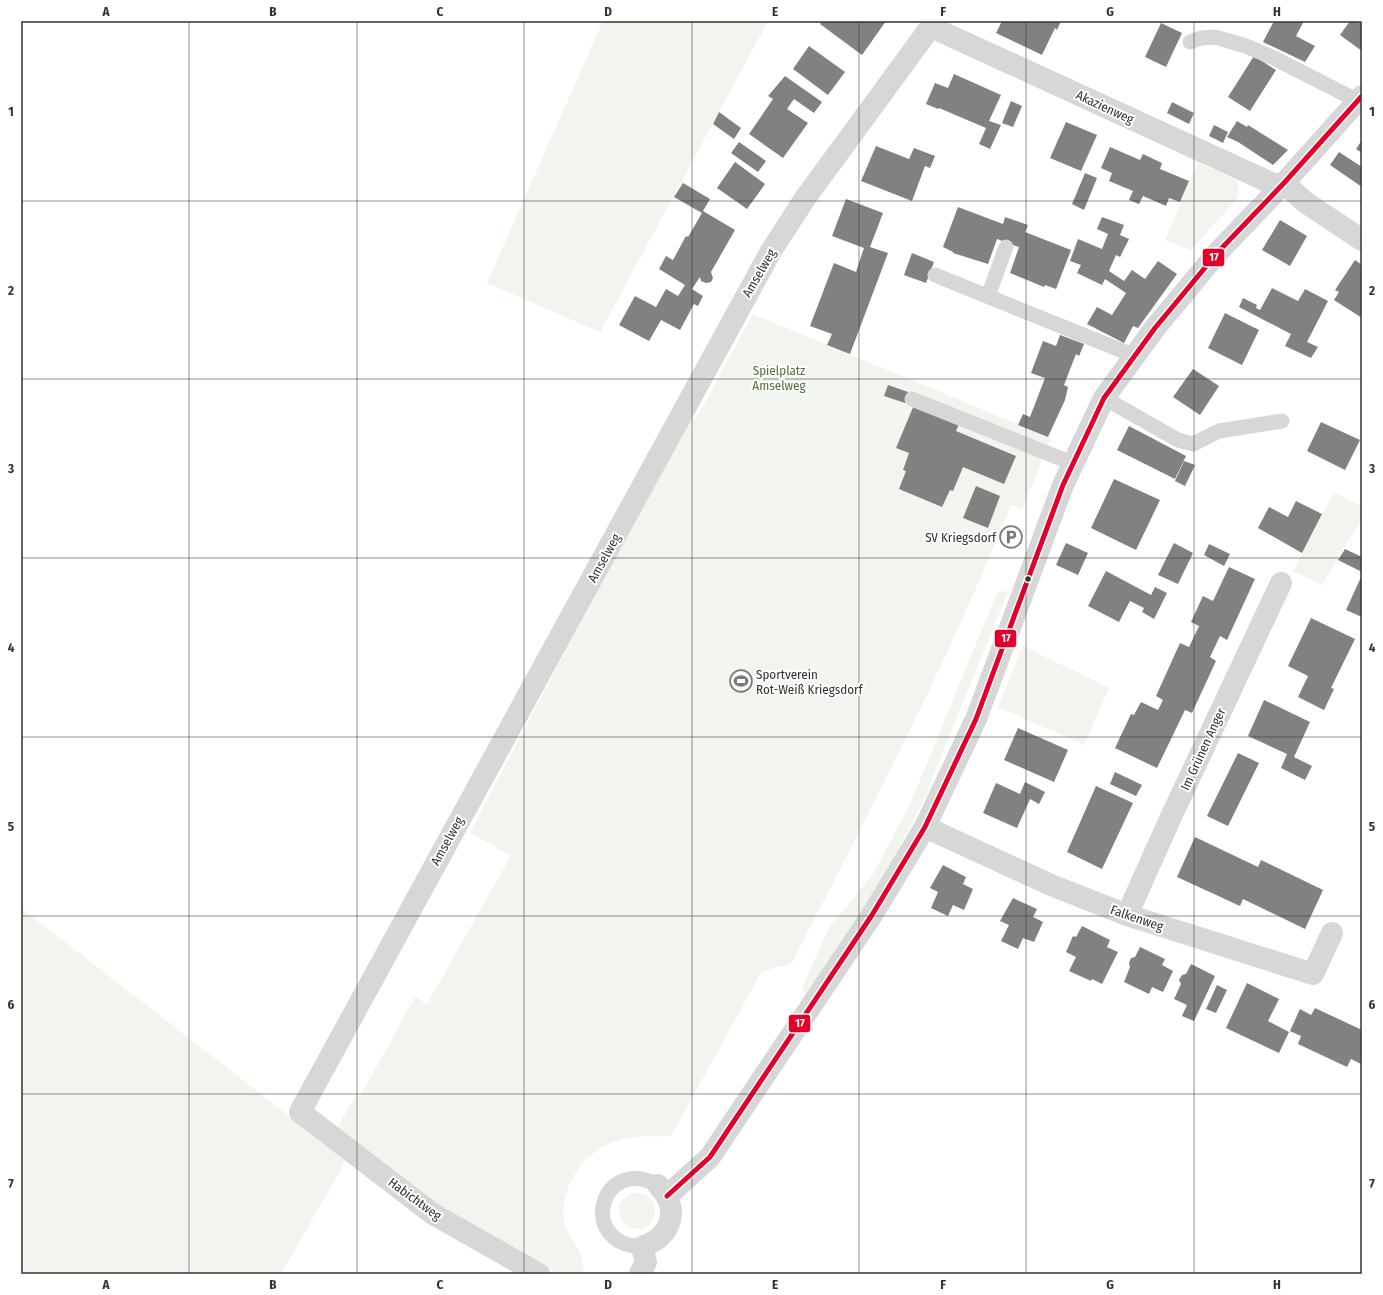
<svg xmlns="http://www.w3.org/2000/svg" width="1383" height="1295" viewBox="0 0 1383 1295" font-family="'Fira Sans Condensed',sans-serif">
<style>
.green{fill:#f1f5ed}
.building{fill:#818181}
.lines{fill:none;stroke-linecap:round;stroke-linejoin:round}
.lane{stroke:#d7d7d7;stroke-width:15}
.street{stroke:#d7d7d7;stroke-width:22}
.bus-1-casing{stroke:#fff;stroke-width:8}
.bus-1{stroke:#e4002b;stroke-width:5}
.grid{fill:none;stroke:#333;stroke-width:1;stroke-opacity:0.55}
.bus-dot{fill:#333;stroke:#fff;stroke-width:1.5}
.labels{text-anchor:middle;dominant-baseline:central;stroke-width:4;stroke-linejoin:round;paint-order:stroke}
.street-label{font-size:13px;fill:#333;stroke:#fff}
.park-label{font-size:13px;fill:#56703f;stroke:#fff}
.poi-label{font-size:13px;fill:#333;stroke:#fff;text-anchor:end}
.line-badge{stroke:#fff;stroke-width:1.5}
.badge-label{font-size:11px;text-anchor:middle;font-weight:bold;fill:#fff}
.neatline{fill:none;stroke:#333;stroke-width:1.5}
.grid-label{font-size:13px;text-anchor:middle;font-weight:bold;fill:#333}
</style>
<rect width="100%" height="100%" fill="#fff"/>
<path class="green" d="M603,21H768L600,332L487,283Z
M1198,162L1236,180L1239,189L1236,200L1191,250L1165,240Z
M753,314L1051,438L1022,509L1011,505C948,662 869,813 791,964L762,971L671,1136C656,1137 638,1135 623,1139C587,1147 559,1184 564,1221C566,1236 578,1245 582,1259C584,1263 583,1269 584,1274H559L441,1207L337,1128L356,1096L360,1097L415,997L427,1004L511,856L470,832L687,421L697,417Z
M1334,492L1362,507V518L1322,585L1293,571Z
M1003,591L1008,592L921,806L895,855L868,901L821,976L807,994L801,990L830,926L872,876L911,802L997,593Z
M1023,646L1109,688L1084,745L998,707Z
M21,908L346,1160L281,1274H21Z
M619 1211a18 18 0 1 1 36 0a18 18 0 1 1-36 0Z"/>
<path class="building" d="M822,21H886L862,55L820,24Z
M1002,21H1061L1057,30L1055,28L1042,55L996,33Z
M1274,21H1304L1296,36L1315,46L1305,62L1263,42Z
M1350,21L1362,23V51L1340,35Z
M1161,23L1182,33L1166,67L1145,57Z
M809,46L845,72L828,95L793,69Z
M1254,56L1276,70L1250,111L1228,97Z
M954,74L1001,95L989,121L1001,125L990,149L979,144L986,128L939,108L938,109L926,104L935,83L948,88Z
M785,76L822,102L814,113L794,99L787,109L808,123L783,158L749,134L773,99L768,96Z
M1011,101L1022,106L1013,127L1002,123Z
M1172,102L1194,113L1189,124L1167,113Z
M719,112L741,128L734,139L713,124Z
M1237,121L1247,127L1248,125L1288,150L1273,165L1238,142L1227,137Z
M1066,122L1097,135L1081,171L1050,158Z
M1214,125L1228,132L1223,143L1209,136Z
M1362,140V153L1356,149Z
M739,142L766,161L758,172L731,153Z
M876,146L909,159L914,148L935,156L930,168L925,166L912,201L861,181Z
M1110,147L1140,160L1143,154L1162,163L1160,169L1189,181L1180,202L1169,198L1166,206L1143,196L1139,204L1129,200L1133,191L1109,181L1112,173L1101,168Z
M1339,152L1362,167V187L1330,165Z
M735,162L765,184L747,209L717,188Z
M1085,173L1097,178L1084,210L1072,204Z
M683,183L710,199L703,211L735,230L711,272L713,278L711,282L706,283L701,281L700,277L692,289L703,296L698,306L694,304L680,330L661,320L649,341L619,325L635,296L656,307L666,289L678,296L685,285L659,269L666,256L673,260L686,236L688,237L702,213L674,197Z
M846,199L883,213L870,247L888,253L850,354L827,345L832,334L810,326L834,263L856,272L864,248L832,236Z
M958,207L1003,224L1005,217L1028,225L1025,232L1071,250L1056,289L1045,285L1044,287L1010,273L1019,247L997,239L988,264L953,253V252L943,247Z
M1102,217L1124,225L1120,235L1129,239L1120,257L1116,255L1109,271L1124,281L1132,270L1145,279L1158,261L1177,274L1138,328L1133,326L1124,343L1087,324L1097,307L1112,315L1126,293L1105,279L1102,285L1077,273L1081,265L1070,261L1078,239L1102,249L1108,234L1097,229Z
M1280,220L1307,236L1290,266L1262,250Z
M912,253L934,262L926,283L904,275Z
M1355,260L1362,265V318L1334,300L1339,292L1335,290Z
M1272,288L1298,301L1305,289L1328,301L1307,342L1318,347L1311,358L1285,346L1291,334L1239,307L1243,298L1257,305L1256,308L1260,310Z
M1225,313L1259,330L1242,365L1208,348Z
M1060,335L1084,344L1079,356L1076,354L1064,385L1068,387L1065,400L1048,437L1018,425L1023,414L1030,417L1045,378L1031,373L1043,341L1056,346Z
M1193,369L1219,386L1200,415L1173,397Z
M888,385L908,392L905,403L884,396Z
M914,405L959,424L956,431L1016,456L1004,484L963,467L953,491L950,490L942,507L899,489L906,471L903,470L909,453L896,448Z
M1321,422L1360,440L1345,470L1307,451Z
M1129,426L1186,456L1175,479L1117,450Z
M1184,461L1195,465L1185,486L1175,481Z
M1114,479L1160,500L1136,550L1091,528Z
M976,486L1000,496L988,528L963,518Z
M1296,501L1322,514L1302,553L1258,528L1269,507L1288,517Z
M1066,543L1088,553L1078,575L1056,565Z
M1174,543L1193,553L1178,584L1158,575Z
M1209,544L1230,554L1224,566L1204,555Z
M1345,549L1362,557V572L1338,560Z
M1229,567L1255,579L1227,640L1220,636L1210,657L1216,661L1192,713L1185,710L1157,768L1115,748L1131,714L1134,715L1141,702L1158,710L1163,700L1156,696L1180,643L1189,647L1199,626L1191,622L1203,596L1213,601Z
M1106,571L1151,595L1155,587L1167,593L1154,619L1142,612L1144,608L1130,601L1119,622L1088,606Z
M1362,575V617L1346,610Z
M1311,618L1355,639L1331,688L1334,689L1324,710L1298,697L1308,676L1288,666Z
M1264,700L1310,722L1294,757L1312,766L1305,780L1281,768L1287,754L1248,736Z
M1018,728L1068,750L1054,782L1004,760Z
M1238,753L1259,763L1228,826L1207,816Z
M1115,772L1142,785L1136,796L1110,784Z
M1025,782L1045,792L1039,804L1030,799L1017,828L983,813L996,783L1020,794Z
M1096,786L1133,803L1102,869L1067,852Z
M1195,837L1258,867L1261,860L1323,890L1305,929L1243,899L1240,906L1177,877Z
M943,865L966,877L963,884L973,889L964,910L953,905L948,916L931,908L938,892L930,888Z
M1013,898L1037,909L1033,917L1043,922L1034,942L1023,938L1018,949L1001,941L1009,925L1000,921Z
M1082,926L1110,940L1107,947L1118,952L1102,984L1092,979L1091,981L1069,971L1076,957L1066,952L1073,936L1076,937Z
M1140,947L1165,959L1162,965L1173,971L1163,992L1152,987L1149,994L1124,982L1130,967L1129,963L1131,958L1135,957Z
M1191,964L1215,976L1194,1021L1182,1016L1187,1005L1174,999L1181,984L1179,980L1182,975L1186,974Z
M1247,983L1279,999L1268,1021L1289,1032L1279,1053L1226,1028Z
M1217,985L1227,990L1216,1013L1206,1009Z
M1315,1008L1362,1030L1361,1064L1351,1059L1347,1067L1298,1044L1301,1036L1290,1031L1300,1009L1311,1015Z"/>
<g class="lines">
<path class="lane" d="M1190,42L1201,38L1215,37L1246,46L1274,58L1358,101
M935,275L1135,356
M988,296L1006,247
M1104,398L1178,440L1193,444L1219,431L1282,421
M912,399L1072,463
M642,1247C576,1244 601,1154 658,1185"/>
<path class="street" d="M931,27L1280,187
M1284,183L1305,202L1362,240
M925,827L1051,885L1127,915L1313,974L1332,933
M1127,915L1170,819L1281,583
M667,1196L710,1157L872,915L925,827L976,719L1063,485L1104,398L1155,328L1218,252L1284,183L1362,96
M539,1274L433,1214L300,1112L771,251L806,197L935,21
M640,1274L646,1262L642,1247C672,1236 681,1209 658,1185"/>
<g class="bus-1-casing">
<path id="bus-1" d="M667,1196L710,1157L872,915L925,827L976,719L1063,485L1104,398L1155,328L1218,252L1284,183L1362,96"/>
</g>
<use href="#bus-1" class="bus-1"/>
</g>
<path class="grid" d="M189,21V1274M357,21V1274M524,21V1274M692,21V1274M859,21V1274M1026,21V1274M1194,21V1274M21,201H1362M21,379H1362M21,558H1362M21,737H1362M21,916H1362M21,1094H1362"/>
<defs>
<g id="parking-ring" transform="scale(1.15)"><circle r="9.5" fill="#fff" stroke="#7a7a7a" stroke-width="1.5"/><path d="M-3.5-5.5H1a3.5 3.5 0 0 1 0 7H-1V5.5H-3.5ZM-1-3.4V-.6H.8a1.4 1.4 0 0 0 0-2.8Z" fill="#7a7a7a"/></g>
<g id="stadium-ring" transform="scale(1.15)"><circle r="9.5" fill="#fff" stroke="#7a7a7a" stroke-width="1.5"/><path d="M0-5a6.5 5 0 1 0 0 10a6.5 5 0 1 0 0-10ZM-3.5-1.8h7v3.6h-7Z" fill="#7a7a7a"/></g>
</defs>
<g fill-rule="evenodd">
<use href="#parking-ring" x="1011" y="537"/>
<use href="#stadium-ring" x="741" y="681"/>
</g>
<circle class="bus-dot" cx="1028" cy="579" r="3.5"/>
<g class="labels">
<g class="street-label">
<text transform="translate(1105 107) rotate(25)">Akazienweg</text>
<text transform="translate(759 273) rotate(-60)">Amselweg</text>
<text transform="translate(604 558) rotate(-61)">Amselweg</text>
<text transform="translate(1203 749) rotate(-65)">Im Grünen Anger</text>
<text transform="translate(447 841) rotate(-61)">Amselweg</text>
<text transform="translate(1137 918) rotate(19)">Falkenweg</text>
<text transform="translate(415 1199) rotate(36)">Habichtweg</text>
</g>
<g class="park-label">
<text x="779" y="370">Spielplatz<tspan x="779" dy="15">Amselweg</tspan></text>
</g>
<g class="poi-label">
<text x="996" y="537">SV Kriegsdorf</text>
<text x="756" y="674" text-anchor="start">Sportverein<tspan x="756" dy="15">Rot-Weiß Kriegsdorf</tspan></text>
</g>
</g>
<g class="line-badge">
<rect x="1202" y="248" width="23" height="19" rx="4" fill="#e4002b"/>
<rect x="994" y="629" width="23" height="19" rx="4" fill="#e4002b"/>
<rect x="788" y="1014" width="23" height="19" rx="4" fill="#e4002b"/>
</g>
<g class="badge-label">
<text x="1214" y="261">17</text>
<text x="1006" y="642">17</text>
<text x="800" y="1027">17</text>
</g>
<rect width="1383" height="1295" fill="none" stroke="#ffffff" stroke-width="44"/>
<rect x="22" y="22" width="1339" height="1251" class="neatline"/>
<g class="grid-label">
<text x="106" y="16">A</text>
<text x="273" y="16">B</text>
<text x="440" y="16">C</text>
<text x="608" y="16">D</text>
<text x="775" y="16">E</text>
<text x="943" y="16">F</text>
<text x="1110" y="16">G</text>
<text x="1277" y="16">H</text>
<text x="11" y="116">1</text>
<text x="1372" y="116">1</text>
<text x="11" y="295">2</text>
<text x="1372" y="295">2</text>
<text x="11" y="473">3</text>
<text x="1372" y="473">3</text>
<text x="11" y="652">4</text>
<text x="1372" y="652">4</text>
<text x="11" y="831">5</text>
<text x="1372" y="831">5</text>
<text x="11" y="1009">6</text>
<text x="1372" y="1009">6</text>
<text x="11" y="1188">7</text>
<text x="1372" y="1188">7</text>
<text x="106" y="1289">A</text>
<text x="273" y="1289">B</text>
<text x="440" y="1289">C</text>
<text x="608" y="1289">D</text>
<text x="775" y="1289">E</text>
<text x="943" y="1289">F</text>
<text x="1110" y="1289">G</text>
<text x="1277" y="1289">H</text>
</g>
</svg>
